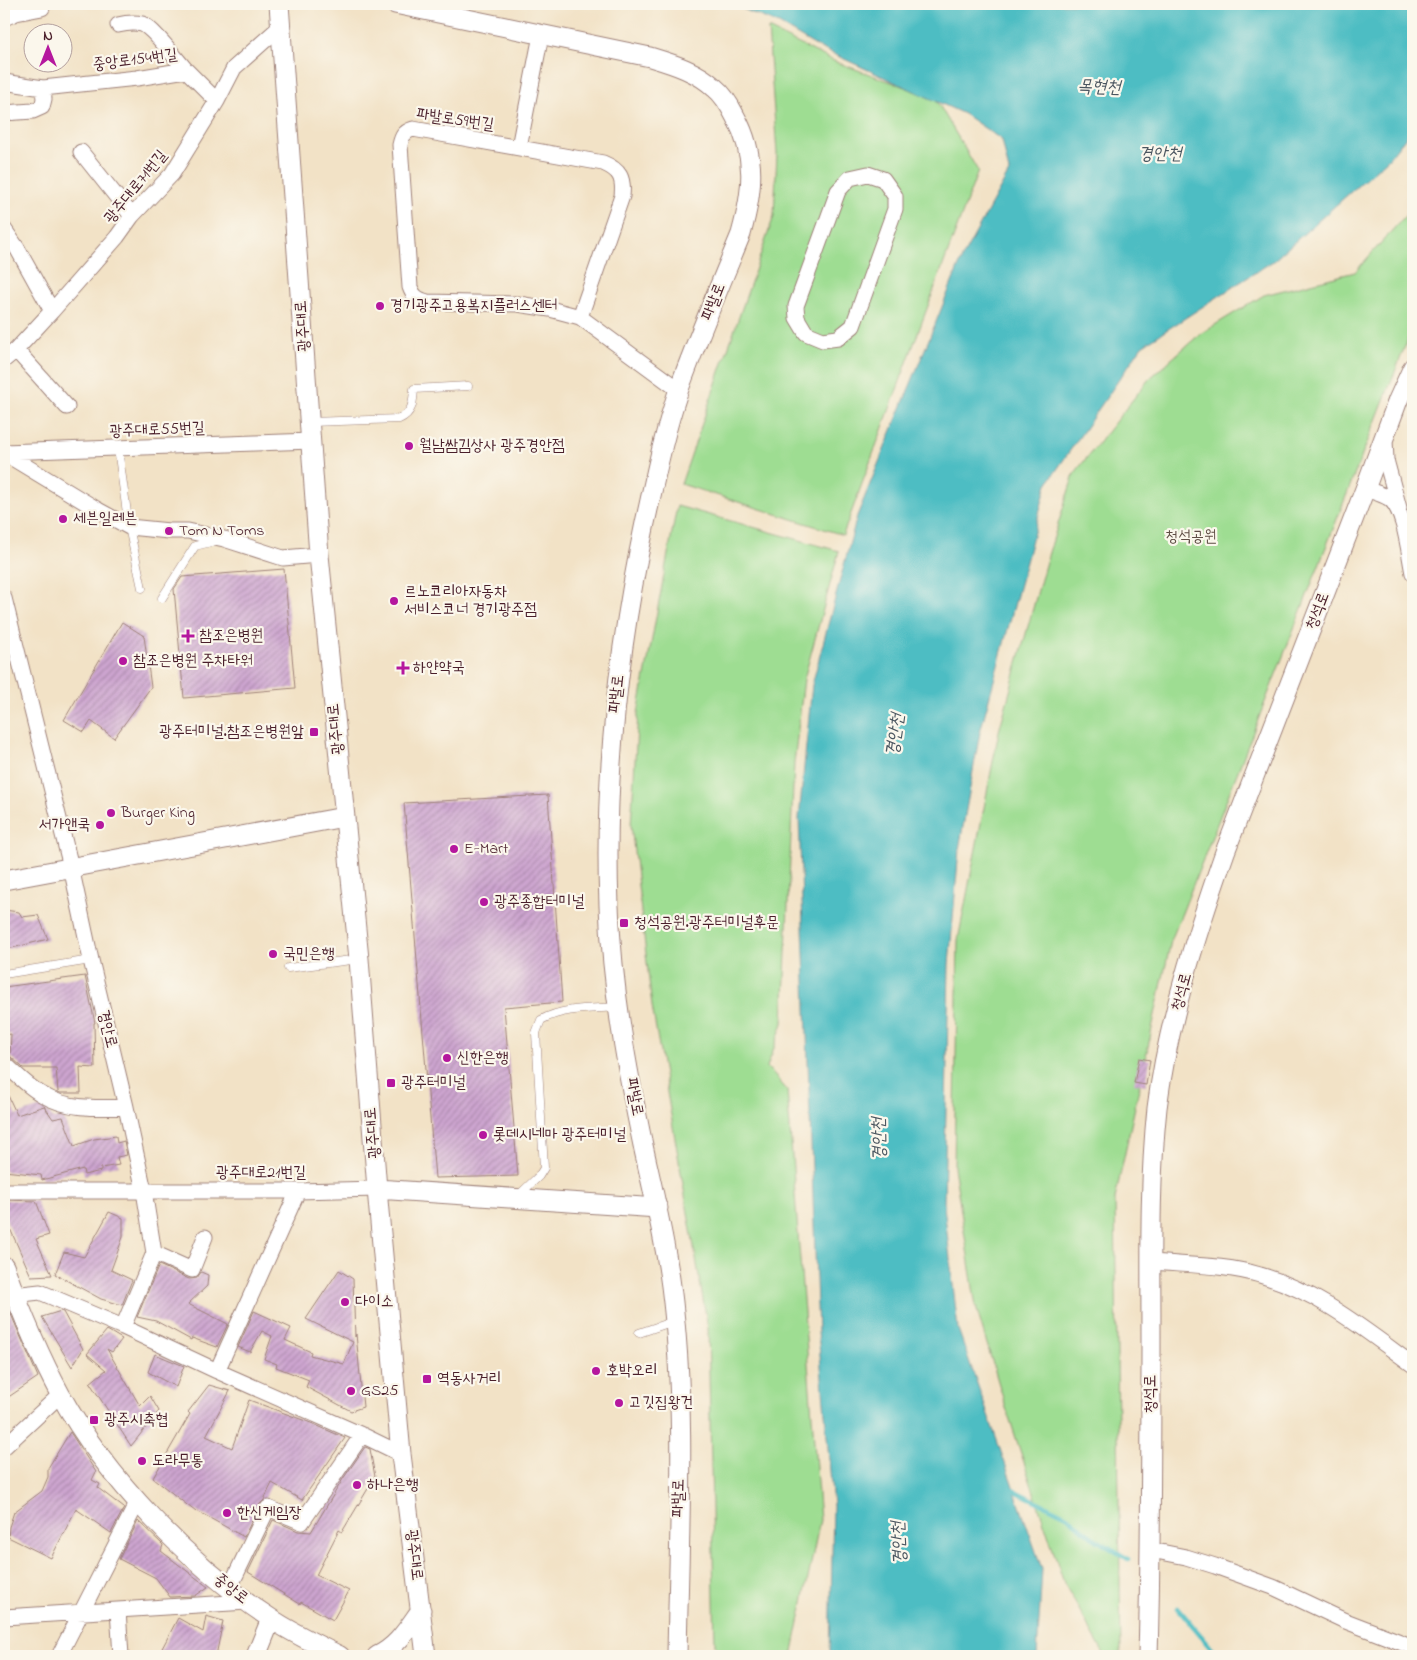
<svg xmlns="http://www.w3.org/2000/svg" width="1417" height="1660" viewBox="0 0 1417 1660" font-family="'Indie Flower','Poor Story',sans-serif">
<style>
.green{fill:#9edd92;stroke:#747e5e}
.water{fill:#4ebdc3;stroke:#4c6e77}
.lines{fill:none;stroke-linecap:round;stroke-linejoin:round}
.stream{stroke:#4ebdc3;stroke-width:4.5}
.building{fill:url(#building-hatch)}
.service-casing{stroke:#9e8078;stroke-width:9}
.minor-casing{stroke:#9e8078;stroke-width:17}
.tertiary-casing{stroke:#9e8078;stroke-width:21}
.service{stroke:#fff;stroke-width:8}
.minor{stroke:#fff;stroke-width:15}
.tertiary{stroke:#fff;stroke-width:19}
.poi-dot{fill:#b5179e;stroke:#fbf7ec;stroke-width:2}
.labels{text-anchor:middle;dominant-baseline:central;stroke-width:4.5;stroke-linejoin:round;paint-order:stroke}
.street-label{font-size:16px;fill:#4a1f2b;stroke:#fbf7ec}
.poi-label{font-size:16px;fill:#4a1f2b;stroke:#fbf7ec;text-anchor:start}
.park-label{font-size:16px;fill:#5f4e45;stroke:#fbf7ec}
.water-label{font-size:18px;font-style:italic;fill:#4b5660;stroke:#fbf7ec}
</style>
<defs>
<pattern id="building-hatch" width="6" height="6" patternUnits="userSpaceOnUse" patternTransform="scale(1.25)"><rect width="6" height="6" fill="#cda5d0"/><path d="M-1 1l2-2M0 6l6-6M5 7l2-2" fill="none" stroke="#a886a9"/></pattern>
</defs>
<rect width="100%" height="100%" fill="#fbf7ec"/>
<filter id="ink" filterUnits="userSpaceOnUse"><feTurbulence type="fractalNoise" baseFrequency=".02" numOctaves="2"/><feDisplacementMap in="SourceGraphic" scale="10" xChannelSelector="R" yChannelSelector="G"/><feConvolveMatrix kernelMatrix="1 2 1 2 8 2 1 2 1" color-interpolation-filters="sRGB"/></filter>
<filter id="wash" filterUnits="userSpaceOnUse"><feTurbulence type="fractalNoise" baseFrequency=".0096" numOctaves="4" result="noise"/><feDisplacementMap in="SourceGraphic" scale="20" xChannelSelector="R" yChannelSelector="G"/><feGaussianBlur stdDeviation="1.12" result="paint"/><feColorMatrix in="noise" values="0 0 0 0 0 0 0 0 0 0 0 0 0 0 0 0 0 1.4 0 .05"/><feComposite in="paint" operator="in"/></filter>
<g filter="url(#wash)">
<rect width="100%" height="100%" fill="#f2e2c6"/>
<path class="green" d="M768,29L836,62L935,98L978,171L843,535L681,484L774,216L777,153Z
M1413,207V326L1171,941L1115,1199L1121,1656H1105L1064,1583L1005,1405L976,1307L954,1167L958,940L999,731L1045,565L1074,474L1149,379L1200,334L1264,295L1355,272Z
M677,506L839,551L804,679L794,763L783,1023L767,1067L787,1090L820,1520L792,1656H724L715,1645L708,1328L652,1006L631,825L638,713Z"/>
<path class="water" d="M731,4H1413V128L1388,159L1273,261L1142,346L1047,484L980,732L959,849L949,964L944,1206L958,1329L1042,1569L1037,1656H830L833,1506L818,1332L799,818L812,685L857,516L962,258L1009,172L1002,140L964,114L816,46L779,24Z"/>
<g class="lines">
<path class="stream" d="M1009,1488L1067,1516L1092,1537L1128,1559
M1178,1608L1218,1656"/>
</g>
<g id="blocks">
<path class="building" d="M284,569L295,688L184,698L174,589L182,577Z
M122,622L144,636L151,687L114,738L91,721L84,732L64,720Z
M548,795L562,1002L504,1007L518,1176L435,1178L404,803Z
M4,910L19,912L22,917L38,915L48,939L4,950Z
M85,976L95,1023H94L95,1068L80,1067L81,1093H60L58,1092L56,1068H23L10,1056L11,1034L4,1035V987Z
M1139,1058L1150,1060L1146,1085L1134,1083Z
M4,1087L17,1115L44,1106L53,1119L63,1117L74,1146L94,1139L116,1136L117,1143L124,1141L127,1155L117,1157L119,1165L101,1168V1171L84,1175L83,1169L42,1180L41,1175L4,1171Z
M4,1200L36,1201L49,1235L36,1239L52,1275L31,1276L4,1215Z
M109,1212L123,1218V1237L111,1270L132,1280L122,1305L101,1299L55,1274L64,1252L84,1257Z
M159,1265L189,1279L197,1278L201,1272L208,1275L207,1286L188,1304L228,1324L217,1347L192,1338L191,1340L156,1321L137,1317Z
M339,1270L353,1279L355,1337L356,1334L363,1407L351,1411L306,1387L309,1380L276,1367L277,1364L264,1359L272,1336L262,1331L250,1352L238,1347L254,1311L291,1328L285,1340L311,1352L310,1355L344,1364L353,1342L306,1319Z
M4,1305H7L38,1377L4,1400Z
M61,1311L63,1312L83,1349L72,1367L42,1317Z
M107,1330L122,1339L112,1352L107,1349L140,1406L150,1396L159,1411L131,1446L90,1383L106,1370L87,1354Z
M155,1354L184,1366L176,1387L148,1372Z
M209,1385L230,1391L206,1436L232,1448L249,1400L311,1423L345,1438L302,1500L272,1483L264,1500L260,1504L244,1537L197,1511L196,1512L153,1478L190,1414L188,1412Z
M70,1432L96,1472L92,1480L100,1484L98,1488L124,1508L111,1533L76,1509L51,1558L8,1537L9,1527L14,1512L42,1491L48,1477V1468Z
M365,1447L370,1449L375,1477L342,1532L339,1530L316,1575L349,1591L333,1620L301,1602L300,1604L248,1572L273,1520L298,1531L311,1532L343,1479Z
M138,1521L163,1545L161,1551L208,1587L195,1596L170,1597L156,1578L119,1559Z
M206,1616L223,1621L216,1656H158L178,1618L203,1632Z"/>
</g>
</g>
<g filter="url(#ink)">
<use href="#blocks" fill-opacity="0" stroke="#9e8078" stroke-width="1"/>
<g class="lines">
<g class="service-casing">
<path id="service" d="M310,422L399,419C413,413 413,402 414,389L468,386
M118,449L129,527L142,588
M162,598L195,546L215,541
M288,968L359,959
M4,974L91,960
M519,1195L539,1176L544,1168L536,1033L541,1020C564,1007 593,1009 618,1007
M639,1333L674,1321"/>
</g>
<g class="minor-casing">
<path id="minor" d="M4,18L16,13L42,8
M118,25C126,23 134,22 142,24C152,27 177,60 186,70
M4,82L43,88
M4,113L33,111L42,107L44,99L43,88L137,78L186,70L217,101
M519,147L541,35
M81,152L132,216
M868,174L883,179L895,196V209L853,326L838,338L823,340L806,333L797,318L796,306L838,191L850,178Z
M4,229L17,248L52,311
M580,317L622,196C624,178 620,170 603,163L413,129C404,132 402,136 400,145L410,287C413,296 417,299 427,302L518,304L550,309L580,317L679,390
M16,350L67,407
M4,360L16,350L52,311L117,237L132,216L172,174L217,101L234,68L281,26
M1385,440L1386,460L1399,508
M4,452L312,441
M4,453L98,510L129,527L169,531H188L224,539L283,558L319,555
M1365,489C1374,492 1383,494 1390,499C1405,511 1409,555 1413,573
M4,598L71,867L91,960L126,1107L144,1191L154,1253L123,1327
M4,1063C16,1074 28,1087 43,1095C68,1110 98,1108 126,1107
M4,1191H298L377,1189
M154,1253L192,1270L205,1237
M1151,1262C1185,1265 1228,1265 1260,1275C1319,1292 1365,1330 1413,1365
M4,1296L40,1292L123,1327L217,1371L362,1435L401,1454
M217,1371L298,1191
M4,1447L61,1394
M1151,1550L1186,1557L1215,1566L1273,1587L1343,1620L1413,1647
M229,1589L268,1508L302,1522L362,1435
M118,1610L121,1656
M4,1617L247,1602
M59,1656L138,1501"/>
</g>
<g class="tertiary-casing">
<path id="tertiary" d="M279,4L319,555L359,959L377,1189L401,1454L426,1656
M395,4L650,57C673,64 697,71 715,88C724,95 730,106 735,116C757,156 753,191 741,234C720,285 698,337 679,389C664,433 655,478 645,523C618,649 604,777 609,906C612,988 627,1070 644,1150C654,1195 665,1240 671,1286C687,1408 679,1533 677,1656
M4,880L344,817
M377,1189L658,1208
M4,1266C20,1309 38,1353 60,1394C106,1478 190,1565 270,1618C292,1633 316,1644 340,1656
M256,1656L271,1619
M377,1656C398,1646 408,1628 421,1610
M1148,1656C1151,1550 1151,1444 1151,1337C1151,1261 1149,1184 1157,1108C1168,1021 1196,935 1225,852L1365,489L1398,400L1413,367"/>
</g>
<use href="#service" class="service"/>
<use href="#minor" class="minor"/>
<use href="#tertiary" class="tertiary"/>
</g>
</g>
<g class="poi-dot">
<circle cx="380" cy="306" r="5"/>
<circle cx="409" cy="446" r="5"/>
<circle cx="63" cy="519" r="5"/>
<circle cx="169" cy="531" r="5"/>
<circle cx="394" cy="601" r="5"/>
<path d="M185.5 628.5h5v5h5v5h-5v5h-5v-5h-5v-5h5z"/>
<circle cx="123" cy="661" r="5"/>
<path d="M400.5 660.5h5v5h5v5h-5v5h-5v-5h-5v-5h5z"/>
<rect x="309" y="727" width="10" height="10" rx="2.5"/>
<circle cx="111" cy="813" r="5"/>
<circle cx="100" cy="825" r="5"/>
<circle cx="454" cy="849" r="5"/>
<circle cx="484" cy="902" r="5"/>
<rect x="619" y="918" width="10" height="10" rx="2.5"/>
<circle cx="273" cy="954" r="5"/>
<circle cx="447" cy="1058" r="5"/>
<rect x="386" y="1078" width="10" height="10" rx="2.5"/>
<circle cx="483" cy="1135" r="5"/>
<circle cx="345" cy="1302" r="5"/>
<circle cx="596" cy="1371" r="5"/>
<rect x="422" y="1374" width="10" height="10" rx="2.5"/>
<circle cx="351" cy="1391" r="5"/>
<circle cx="619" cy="1403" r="5"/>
<rect x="89" y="1415" width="10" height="10" rx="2.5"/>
<circle cx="142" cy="1461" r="5"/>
<circle cx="357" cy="1485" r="5"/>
<circle cx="227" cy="1513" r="5"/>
</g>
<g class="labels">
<g class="street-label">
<text transform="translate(135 60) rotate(-7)">중앙로154번길</text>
<text transform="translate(455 120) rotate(8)">파발로59번길</text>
<text transform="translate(136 187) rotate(-51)">광주대로71번길</text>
<text transform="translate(714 302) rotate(-69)">파발로</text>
<text transform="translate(303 326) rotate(-94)">광주대로</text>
<text transform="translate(157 430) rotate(-2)">광주대로55번길</text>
<text transform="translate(1318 611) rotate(-69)">청석로</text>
<text transform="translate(617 694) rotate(-84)">파발로</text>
<text transform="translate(336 729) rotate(-96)">광주대로</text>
<text transform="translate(1182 992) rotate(-75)">청석로</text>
<text transform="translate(107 1029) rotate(76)">경안로</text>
<text transform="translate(634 1097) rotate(79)">파발로</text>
<text transform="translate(373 1133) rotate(-95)">광주대로</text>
<text x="261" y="1173">광주대로21번길</text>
<text transform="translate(1151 1394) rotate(-90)">청석로</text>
<text transform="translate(679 1498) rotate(-89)">파발로</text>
<text transform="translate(414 1555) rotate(83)">광주대로</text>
<text transform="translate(231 1589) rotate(38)">중앙로</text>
</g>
<g class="poi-label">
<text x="390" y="306">경기광주고용복지플러스센터</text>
<text x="419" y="446">월남쌈김상사 광주경안점</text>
<text x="73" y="519">세븐일레븐</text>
<text x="179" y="531">Tom N Toms</text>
<text x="404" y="592">르노코리아자동차<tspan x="404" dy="18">서비스코너 경기광주점</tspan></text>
<text x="199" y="636">참조은병원</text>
<text x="133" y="661">참조은병원 주차타워</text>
<text x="413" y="668">하얀약국</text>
<text x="304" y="732" text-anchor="end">광주터미널.참조은병원앞</text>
<text x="121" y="813">Burger King</text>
<text x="90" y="825" text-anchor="end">서가앤쿡</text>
<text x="464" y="849">E-Mart</text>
<text x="494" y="902">광주종합터미널</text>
<text x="634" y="923">청석공원.광주터미널후문</text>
<text x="283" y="954">국민은행</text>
<text x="457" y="1058">신한은행</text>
<text x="401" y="1083">광주터미널</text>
<text x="493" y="1135">롯데시네마 광주터미널</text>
<text x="355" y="1302">다이소</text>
<text x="606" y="1371">호박오리</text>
<text x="437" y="1379">역동사거리</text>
<text x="361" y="1391">GS25</text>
<text x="629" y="1403">고깃집왕건</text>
<text x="104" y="1420">광주시축협</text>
<text x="152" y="1461">도라무통</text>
<text x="367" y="1485">하나은행</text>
<text x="237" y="1513">한신게임장</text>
</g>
<g class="park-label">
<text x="1191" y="537">청석공원</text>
</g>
<g class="water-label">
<text transform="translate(1099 88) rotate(2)">목현천</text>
<text x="1160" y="155">경안천</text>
<text transform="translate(896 735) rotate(-82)">경안천</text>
<text transform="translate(880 1139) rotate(-91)">경안천</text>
<text transform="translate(900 1543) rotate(-93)">경안천</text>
</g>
</g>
<rect width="1417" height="1660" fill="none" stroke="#fbf7ec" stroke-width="20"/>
<g transform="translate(48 48)"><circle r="24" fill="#fbf7ec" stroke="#b4a19f"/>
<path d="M0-4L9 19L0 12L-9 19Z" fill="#b5179e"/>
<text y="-8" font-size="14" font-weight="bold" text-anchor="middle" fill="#4a1f2b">N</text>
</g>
</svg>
